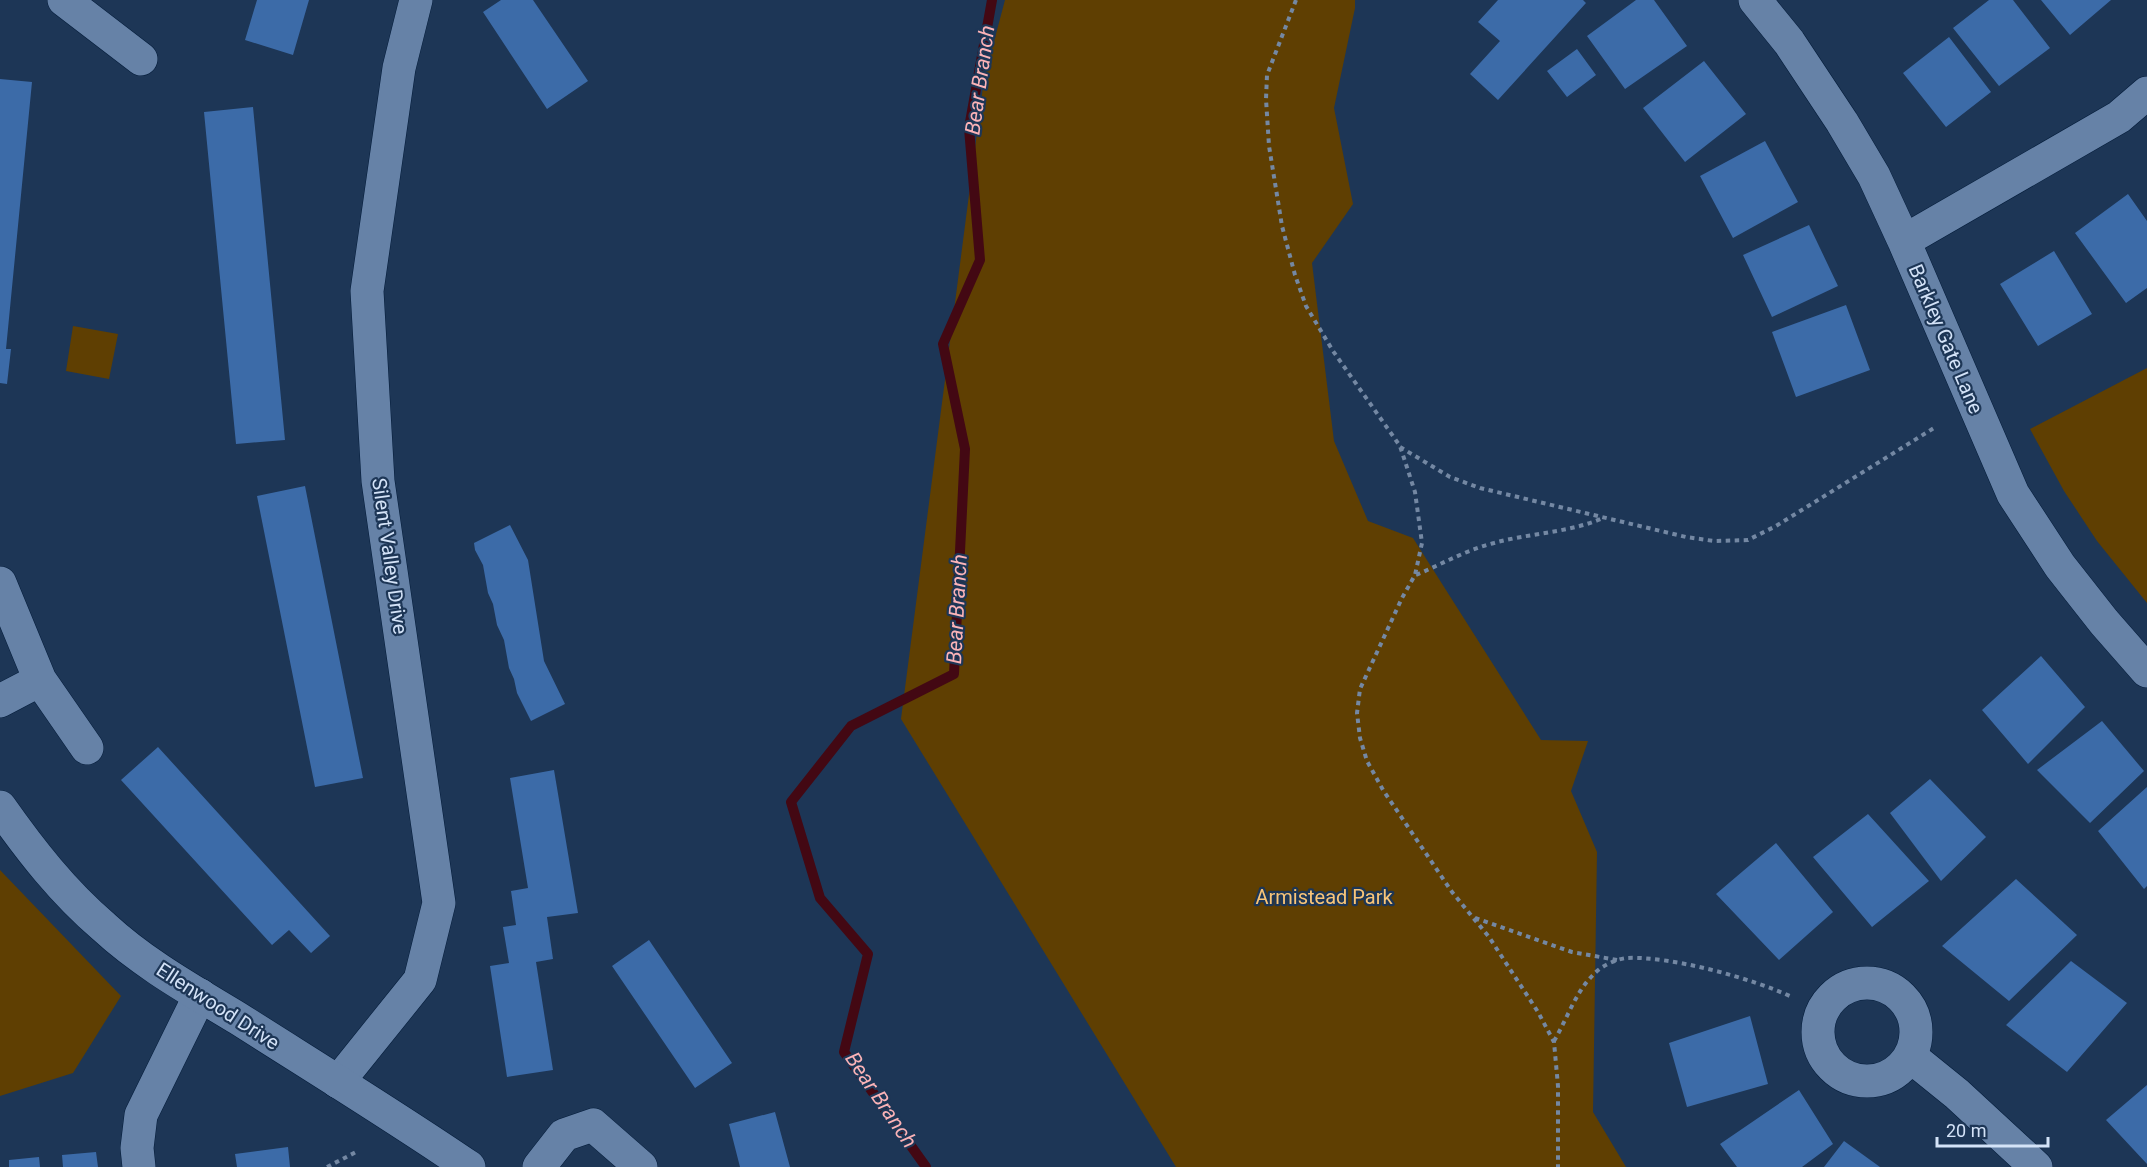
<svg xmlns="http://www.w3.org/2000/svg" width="2147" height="1167" viewBox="0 0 2147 1167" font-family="Roboto,sans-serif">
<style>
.green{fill:#5f3f02}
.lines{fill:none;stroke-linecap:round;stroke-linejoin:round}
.stream{stroke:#430813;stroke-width:10}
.building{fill:#3c6ba8}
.minor-casing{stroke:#041c3a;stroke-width:34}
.tertiary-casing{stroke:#041c3a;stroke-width:34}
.path{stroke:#7488a3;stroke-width:4;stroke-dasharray:4.5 4.5;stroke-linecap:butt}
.minor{stroke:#6682a7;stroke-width:33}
.tertiary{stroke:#6682a7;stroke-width:33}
.labels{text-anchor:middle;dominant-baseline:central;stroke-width:4.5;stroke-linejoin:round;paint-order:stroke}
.street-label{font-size:20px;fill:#d4e3f8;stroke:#1d3656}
.park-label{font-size:20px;fill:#f9c578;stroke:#1d3656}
.water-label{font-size:21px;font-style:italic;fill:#fbb3b7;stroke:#1d3656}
</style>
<rect width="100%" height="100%" fill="#1d3656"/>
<path class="green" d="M1005,0H1355V8L1334,108L1353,204L1312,263L1334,441L1368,521L1413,538L1541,740L1588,741L1571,791L1597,852L1593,1112L1626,1167H1176L901,719L984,79Z
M73,326L118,334L109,379L66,371Z
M2147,368V603L2097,541L2064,491L2030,429Z
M0,870L121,996L73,1073L0,1096Z"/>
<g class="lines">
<path class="stream" d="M926,1167L844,1052L868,954L820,898L791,802L851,726L954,674L965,449L943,344L980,260L969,128L992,0"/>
</g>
<path class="building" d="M257,0H309L293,55L245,40Z
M501,0H533L588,81L547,109L483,12Z
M1498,0H1583L1586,3L1498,100L1470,74L1500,41L1478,22Z
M1636,0H1654L1687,46L1625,89L1587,36Z
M1989,0H2013L2050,48L1999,86L1953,28Z
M2041,0H2111L2070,35Z
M1949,37L1991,92L1946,127L1903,73Z
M1577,49L1596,75L1567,97L1547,71Z
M1704,61L1746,114L1685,162L1643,108Z
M0,79L32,82L6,349H11L7,384L0,383Z
M253,107L285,440L236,444L204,112Z
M1765,141L1798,202L1733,238L1700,176Z
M2128,194L2147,221V288L2126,303L2075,233Z
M1809,225L1838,286L1772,317L1743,255Z
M2054,251L2092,314L2038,346L2000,284Z
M1846,305L1870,370L1796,397L1772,332Z
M305,486L363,778L315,787L257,496Z
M510,525L528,560L544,661L565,704L531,721L517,693L514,679L509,668L504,640L497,625L493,604L488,593L483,565L475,550L474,543Z
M2041,656L2085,707L2028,764L1982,710Z
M2102,721L2144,771L2090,823L2037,770Z
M158,747L330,936L311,953L289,930L272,945L121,780Z
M554,770L578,913L547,917L553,959L536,962L553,1070L507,1077L490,966L509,963L503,927L516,925L511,891L528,888L510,778Z
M1930,779L1986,837L1941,881L1890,813Z
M2147,787V886L2144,889L2098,831Z
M1868,814L1929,881L1872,927L1813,857Z
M1776,843L1833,912L1779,960L1716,894Z
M2016,879L2077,935L2009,1001L1942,946Z
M649,940L732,1063L695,1088L612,966Z
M2071,961L2127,1003L2067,1072L2006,1025Z
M1750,1016L1768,1084L1687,1107L1669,1043Z
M2147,1085V1164L2106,1120Z
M1799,1090L1833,1144L1802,1167H1737L1720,1144Z
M775,1112L790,1167H740L729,1124Z
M1844,1141L1880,1167H1824Z
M288,1147L290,1167H237L235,1154Z
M96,1152L98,1167H63L62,1155Z
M39,1157L40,1167H9V1160Z"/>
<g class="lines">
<g class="minor-casing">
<path id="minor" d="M64,0L141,59
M1755,0L1789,42L1842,122L1874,176L1904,241L2013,494L2060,566L2104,622L2147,671
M1904,241L2119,117L2147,93
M0,583L40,680
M0,701L40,680L87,748
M1818 1032a49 49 0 1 1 98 0a49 49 0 1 1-98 0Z
M1910,1056L1957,1094L2036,1167
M338,1082L420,980L439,903L378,481L367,291L399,68L416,0
M139,1167L137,1148L141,1115L200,995
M539,1167L564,1135L593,1125L641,1167"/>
</g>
<g class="tertiary-casing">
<path id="tertiary" d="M0,807C31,851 63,892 104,927C144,964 193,991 239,1019C316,1068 394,1116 469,1167"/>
</g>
<path class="path" d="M1296,0L1267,75L1266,99L1269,146L1282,226L1295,275L1306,306L1333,351L1400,446L1415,492L1422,543L1415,575L1402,598L1360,689L1357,713L1360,738L1367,761L1383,790L1452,892L1489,937L1538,1012L1554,1042L1558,1086V1167
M1400,447L1450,477L1480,488L1686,537L1714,541L1748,540L1776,526L1934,428
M1416,575C1442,564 1466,550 1494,543C1529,533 1569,533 1603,518
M1475,918L1572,952L1617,960
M1554,1041C1567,1019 1576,991 1594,974C1601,966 1616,959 1627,958C1671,956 1751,978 1792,997
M327,1167L358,1151"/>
<use href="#minor" class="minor"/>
<use href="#tertiary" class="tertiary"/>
</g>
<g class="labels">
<g class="street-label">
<text transform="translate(1946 339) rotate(67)">Barkley Gate Lane</text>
<text transform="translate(390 556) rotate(82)">Silent Valley Drive</text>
<text transform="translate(218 1006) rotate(33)">Ellenwood Drive</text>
</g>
<g class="park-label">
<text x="1324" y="897">Armistead Park</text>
</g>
<g class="water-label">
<text transform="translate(980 80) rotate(-82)">Bear Branch</text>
<text transform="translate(957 609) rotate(-87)">Bear Branch</text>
<text transform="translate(881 1100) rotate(56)">Bear Branch</text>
</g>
</g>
<path d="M1937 1137v9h111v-9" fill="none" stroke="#d4e3f8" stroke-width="3"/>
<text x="1946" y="1137" font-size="18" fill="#d4e3f8" stroke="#1d3656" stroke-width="4.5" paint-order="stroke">20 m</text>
</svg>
